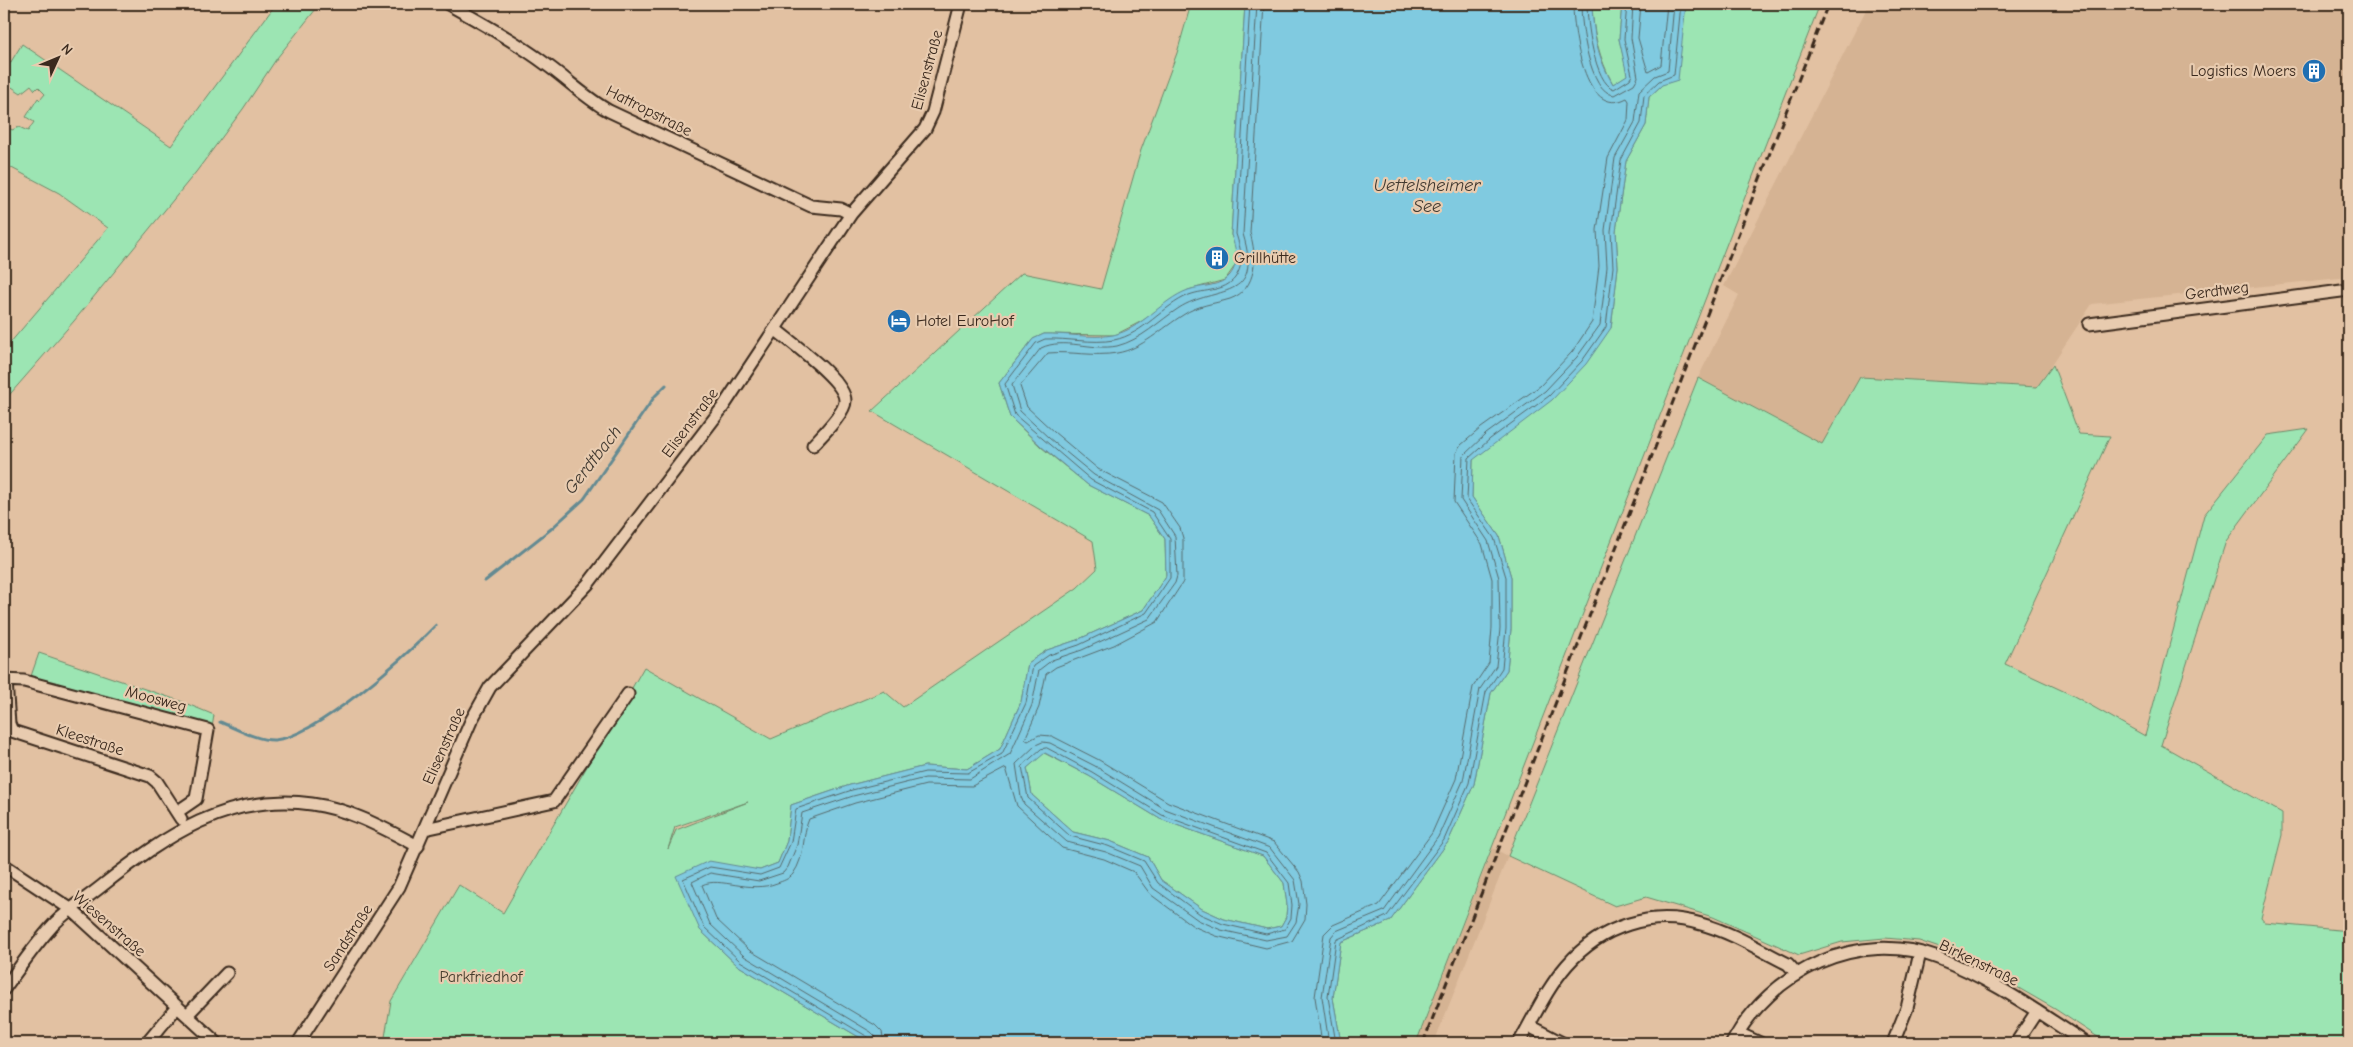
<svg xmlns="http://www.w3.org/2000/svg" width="2353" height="1047" viewBox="0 0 2353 1047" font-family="'Comic Neue',sans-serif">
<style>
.built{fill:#d5b393}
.green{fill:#9ce5b3;stroke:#6c8868;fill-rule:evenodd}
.water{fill:#80cae0;stroke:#648a92;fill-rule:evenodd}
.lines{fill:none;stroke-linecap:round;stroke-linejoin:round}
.shore{stroke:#576a6c;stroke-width:1}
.stream{stroke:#648a92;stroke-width:3}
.street-casing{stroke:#3b2a1e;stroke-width:15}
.street{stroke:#e8cbaf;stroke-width:11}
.rail{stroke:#3b2a1e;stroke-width:3;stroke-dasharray:8 4;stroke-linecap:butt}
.labels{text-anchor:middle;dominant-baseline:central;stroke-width:4.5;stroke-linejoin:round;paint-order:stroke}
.street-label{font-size:16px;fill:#3b2a1e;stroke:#e8cbaf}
.poi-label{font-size:16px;fill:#3b2a1e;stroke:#e8cbaf;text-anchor:start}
.park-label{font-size:16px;fill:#453d2d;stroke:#e8cbaf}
.water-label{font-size:18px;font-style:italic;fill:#423a31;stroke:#e8cbaf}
</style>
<rect width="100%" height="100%" fill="#e2c1a2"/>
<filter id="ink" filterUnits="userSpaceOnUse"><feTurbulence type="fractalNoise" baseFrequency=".02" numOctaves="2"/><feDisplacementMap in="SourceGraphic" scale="10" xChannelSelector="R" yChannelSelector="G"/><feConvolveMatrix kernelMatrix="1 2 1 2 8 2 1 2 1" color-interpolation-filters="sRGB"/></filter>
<g filter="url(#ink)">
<path class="built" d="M1865,4H2349V277L2092,304L2037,387L1860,377L1822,444L1698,378L1739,295L1724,286L1868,6Z
M1493,848L1508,856L1434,1043H1416Z"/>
<path class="green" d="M276,4H320L277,58L243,109L196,172L74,321L4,401V350L108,228L59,193L4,164V125L12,130L19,127L28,131L34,122L26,117L38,98L40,100L45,94L38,87L35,90L31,85L21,93L4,82V73L22,44L171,146Z
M1191,4H1245L1231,235L1236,248L1237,263L1225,280L1188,290L1142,321L1115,335L1044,334L1033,339L999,383L1010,417L1041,447L1088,485L1149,516L1165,539L1166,576L1143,610L1077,640L1047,650L1028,663L1021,702L1000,749L967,769L925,766L850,785L791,805L787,841L778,863L760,870L739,868L700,930L737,965L869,1043H384L391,1001L459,885L503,913L644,667L771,739L884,691L903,707L1077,588L1097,569L1093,541L872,411L1022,273L1101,289L1141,150L1177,53ZM748,802L676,830L668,849L675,827Z
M1592,4H1622L1619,39L1628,75L1613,84C1599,58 1593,33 1592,4Z
M1686,4H1820L1416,1043H1341L1333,998L1341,942L1390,921L1448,842L1474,784L1491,693L1507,670L1511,629V577L1499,536L1472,497L1473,459L1611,328L1618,267L1616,231L1626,161L1646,125L1649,97L1662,85Z
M2053,365L2079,434L2110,436L2005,664L2072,695L2145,736L2204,515L2268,435L2309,429L2226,541L2161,745L2282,813V835L2261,918L2265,923L2349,931V1043H2107L2055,1009L1963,956L1919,941L1885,938L1842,942L1799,955L1713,917L1646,897L1615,906L1508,856L1698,378L1822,444L1860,377L2037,387Z
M39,653L180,701L214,715L212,728L30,679Z
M1044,753L1089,776L1160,819L1263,856L1284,883L1287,904L1286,917L1281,926L1267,929L1224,919L1202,909L1161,880L1148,857L1110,841L1073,832L1032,795L1027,768Z"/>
<path class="water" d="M1245,4H1592C1593,33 1598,59 1613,84L1627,75L1619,39L1622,4H1686L1678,80L1662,85L1649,97L1646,125L1626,161L1616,231L1618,267L1611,328L1586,364L1552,400L1473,460L1472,497L1499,536L1511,577V629L1507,670L1491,693L1474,784L1448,842L1390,921L1341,942L1333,998L1341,1043H869L737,965L700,930L676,876L709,861L760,870L778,863L787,841L791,805L850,785L925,766L967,769L1000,749L1021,702L1028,663L1047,650L1077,640L1143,610L1166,576L1165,539L1149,516L1088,485L1042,447L1010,417L999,383L1033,339L1044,334C1066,333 1091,339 1113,335C1142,329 1161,300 1188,290C1202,285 1221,287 1230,275C1240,262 1236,249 1231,235ZM1045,753L1089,776L1160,819L1263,856L1284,883L1287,905L1286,917L1281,926L1267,929L1224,919L1202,909L1161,880L1148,857L1110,841L1073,832L1032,795L1027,768Z"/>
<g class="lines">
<path class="shore" d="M1581,4C1581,24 1589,92 1614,95L1634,84L1638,77L1631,38L1633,4
M1587,4C1587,21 1594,83 1614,89L1630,79L1632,75L1624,39L1627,4
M1641,4L1638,38L1648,72L1661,65L1667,4
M1043,742L1050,743L1095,766L1165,809L1270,848L1295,880L1299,904L1296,922L1287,936L1266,940L1221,930L1198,920L1153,888L1140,866L1106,852L1067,842L1024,804L1021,797L1016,764L1036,745Z
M1047,748L1092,772L1162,815L1266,853L1289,883L1292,905L1291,918L1285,929L1266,934L1223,924L1200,914L1158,883L1144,861L1108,846L1070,836L1028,798L1022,766L1041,749Z
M871,1043L868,1037L740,961L704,927L683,879L710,867L760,875L779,868L791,842L796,809L852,790L925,772L968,773L1002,754L1026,703L1033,666L1049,655L1079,645L1146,613L1170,578V539L1152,512L1091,480L1015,415L1005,384L1036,343L1045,339C1068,338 1092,344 1114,340C1144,334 1162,306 1189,295C1205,289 1224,292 1235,278C1245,263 1241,250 1236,234L1250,4
M877,1043L876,1037L871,1032L744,956L710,924L692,882L710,873L759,881L783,873L788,867L797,845L802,813L853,796L925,778L970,779L1010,754L1032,705L1039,670L1052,660L1082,650L1149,619L1175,583L1177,576L1175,536L1158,510L1094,475L1049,438L1020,411L1012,385L1041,348C1064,337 1092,351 1117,346C1141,340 1159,321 1179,308C1215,285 1264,303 1243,234L1257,4
M884,1043L882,1032L875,1025L749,950L716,919L702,885C720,876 749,894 777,883C783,881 789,879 793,874C806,856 802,834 809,819L855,803L926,785L972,786L1006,768L1017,806L1062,848L1104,859L1134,872L1150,894L1193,926L1216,936L1266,948L1292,941L1305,919L1306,904L1303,881L1299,872L1274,842L1168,802L1099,760L1052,736L1039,735L1028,741L1025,739L1039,707L1046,674L1056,667L1114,645L1157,622L1183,582V538L1180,528L1162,502L1098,469L1054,432L1027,407L1020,386L1048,353C1071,351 1094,357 1117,353C1142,349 1162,328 1183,315C1197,305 1214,304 1230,299C1258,289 1257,256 1250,233L1264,4
M1322,1043L1315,997L1324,934L1333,925L1379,905L1432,833L1456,779L1473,687L1489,663L1492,628V579L1482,544L1454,502L1456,453L1461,445L1481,428L1540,386L1572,352L1592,322L1599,266L1597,230L1608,158L1628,120L1629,101L1627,98C1584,121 1573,30 1573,4
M1329,1043L1322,997L1331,937L1336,931L1384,911L1438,837L1463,781L1480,689L1496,666L1500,629L1499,578L1488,541L1461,500L1463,456L1486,434L1545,391L1577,357L1600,325L1607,267L1605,230L1615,158L1635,122L1639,91L1655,76L1668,71L1674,4
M1336,1043L1328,997L1336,940L1387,916L1444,840L1469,783L1486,692L1502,668L1506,629V577L1494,538L1467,499L1469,458L1490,439L1549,396L1582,361L1606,327L1613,267L1611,231L1621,160L1641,123L1644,95L1659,81L1674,75L1681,4"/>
<path class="stream" d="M485,581L551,529L584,499L655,396L666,385
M220,722C235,728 258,741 275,740C316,737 407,655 436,625"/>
<g class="street-casing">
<path id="street" d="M448,4C482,23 516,42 547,65C568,80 587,99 609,111L811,206L841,209L851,214
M2089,324L2349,290
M775,329C790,342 846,381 845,401C845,413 821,436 813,445
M4,680L24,681L208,730L196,799L177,812
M6,681L9,724L12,731L150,776L157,782L181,819
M425,829L554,801L628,694
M4,865L72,910L217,1043
M4,989C20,967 36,943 55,923C69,909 87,898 103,885C165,836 229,792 312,804C350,809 385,829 418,846
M187,1015L227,973
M1529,1026L1562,1043
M1738,1033L1760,1043
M147,1043L177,1007
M298,1043L399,887L471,721L490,687L588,584L723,407L851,214L925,129L933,112L961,4
M1519,1043C1534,1017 1547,988 1567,965C1601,926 1652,909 1701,924C1731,932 1760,950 1788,964L1796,973
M1732,1043C1771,971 1858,928 1938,958C1991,978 2039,1013 2086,1043
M1893,1043L1907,1008L1920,953
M2016,1043L2037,1011"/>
</g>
<use href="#street" class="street"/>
<path class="rail" d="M1423,1043L1828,4"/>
</g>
</g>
<defs>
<g id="building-disc" transform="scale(1.25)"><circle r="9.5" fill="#1f6fb2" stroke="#e8cbaf"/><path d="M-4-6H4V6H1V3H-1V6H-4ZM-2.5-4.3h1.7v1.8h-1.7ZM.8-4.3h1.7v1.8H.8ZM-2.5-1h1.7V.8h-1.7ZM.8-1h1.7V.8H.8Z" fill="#fff"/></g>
<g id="hotel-disc" transform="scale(1.25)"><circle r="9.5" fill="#1f6fb2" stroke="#e8cbaf"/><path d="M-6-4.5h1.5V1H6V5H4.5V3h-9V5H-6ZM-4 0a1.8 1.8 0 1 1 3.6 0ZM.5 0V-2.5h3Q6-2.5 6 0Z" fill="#fff"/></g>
</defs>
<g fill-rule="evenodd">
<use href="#building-disc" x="2314" y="71"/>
<use href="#building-disc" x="1217" y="258"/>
<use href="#hotel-disc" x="899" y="321"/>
</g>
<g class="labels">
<g class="street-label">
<text transform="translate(927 70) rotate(-75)">Elisenstraße</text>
<text transform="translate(649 111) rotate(27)">Hattropstraße</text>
<text transform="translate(2217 291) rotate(-7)">Gerdtweg</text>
<text transform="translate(690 423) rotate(-53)">Elisenstraße</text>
<text transform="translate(156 699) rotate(15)">Moosweg</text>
<text transform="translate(90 740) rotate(18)">Kleestraße</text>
<text transform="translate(444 746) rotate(-66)">Elisenstraße</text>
<text transform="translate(109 924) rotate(41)">Wiesenstraße</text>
<text transform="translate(348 938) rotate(-57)">Sandstraße</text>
<text transform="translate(1979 963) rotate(26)">Birkenstraße</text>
</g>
<g class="poi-label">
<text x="2296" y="71" text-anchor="end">Logistics Moers</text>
<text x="1234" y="258">Grillhütte</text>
<text x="916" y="321">Hotel EuroHof</text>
</g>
<g class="park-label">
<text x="481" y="977">Parkfriedhof</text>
</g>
<g class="water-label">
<text x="1427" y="185">Uettelsheimer<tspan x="1427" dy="21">See</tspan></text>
<text transform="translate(593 460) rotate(-52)">Gerdtbach</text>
</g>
</g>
<rect width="2353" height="1047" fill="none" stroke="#e8cbaf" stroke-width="20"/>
<rect x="10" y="10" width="2333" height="1027" fill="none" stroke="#3b2a1e" stroke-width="2" filter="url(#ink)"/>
<g transform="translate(58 58) rotate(46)" stroke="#e8cbaf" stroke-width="4" paint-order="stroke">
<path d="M0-4L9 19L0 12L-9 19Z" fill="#3b2a1e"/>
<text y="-8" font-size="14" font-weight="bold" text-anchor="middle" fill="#3b2a1e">N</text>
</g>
</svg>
